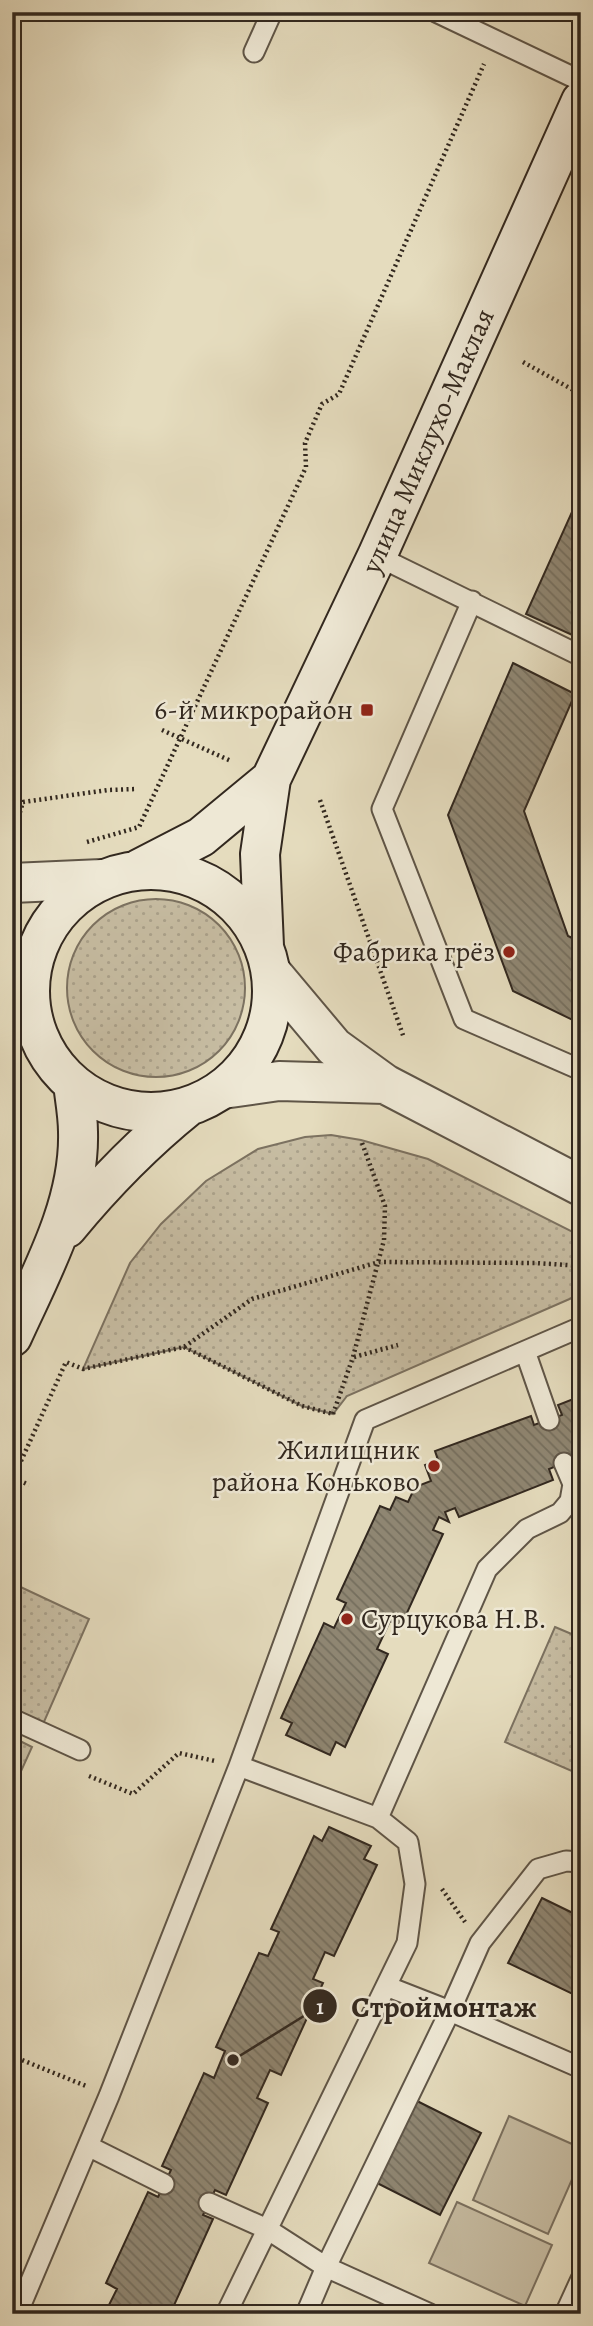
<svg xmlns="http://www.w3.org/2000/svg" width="593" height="2326" viewBox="0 0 593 2326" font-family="Alegreya,serif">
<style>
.grass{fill:url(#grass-dots);stroke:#7c7261;stroke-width:2}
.park{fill:#c7bda3;stroke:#7c7261;stroke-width:2}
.building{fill:url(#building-back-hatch);stroke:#32281f;stroke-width:2}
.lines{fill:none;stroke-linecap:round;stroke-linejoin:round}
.service-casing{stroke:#5f5547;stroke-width:23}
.tertiary-casing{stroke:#5f5547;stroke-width:42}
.secondary-casing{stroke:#32281f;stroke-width:42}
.path{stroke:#32281f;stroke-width:4.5;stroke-dasharray:2 3.5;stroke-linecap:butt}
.service{stroke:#eee8d5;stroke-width:19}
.tertiary{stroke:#eee8d5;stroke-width:38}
.secondary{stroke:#eee8d5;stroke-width:38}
.poi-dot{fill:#8f2418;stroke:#eee8d5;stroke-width:2.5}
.labels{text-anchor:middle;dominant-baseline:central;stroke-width:5;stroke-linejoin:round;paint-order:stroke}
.street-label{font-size:28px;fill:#32281f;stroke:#eee8d5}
.poi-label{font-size:28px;fill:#32281f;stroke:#eee8d5;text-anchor:end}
.leader{fill:none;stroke:#32281f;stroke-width:2.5}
.callout-dot{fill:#32281f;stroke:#eee8d5;stroke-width:2.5}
.mark-label{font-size:21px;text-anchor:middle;font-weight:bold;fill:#fff}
.callout-label{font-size:30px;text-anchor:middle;font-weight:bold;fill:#32281f;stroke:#eee8d5;stroke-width:5;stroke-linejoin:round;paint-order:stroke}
</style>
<defs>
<pattern id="grass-dots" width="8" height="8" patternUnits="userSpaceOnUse" patternTransform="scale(1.75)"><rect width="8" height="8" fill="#c7bda3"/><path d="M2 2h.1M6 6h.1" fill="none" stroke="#aba28c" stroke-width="1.8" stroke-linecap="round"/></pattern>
<pattern id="building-back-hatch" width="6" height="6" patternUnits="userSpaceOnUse" patternTransform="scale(1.75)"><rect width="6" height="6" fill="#8f8672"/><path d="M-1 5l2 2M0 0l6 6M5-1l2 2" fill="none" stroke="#756e5d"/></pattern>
</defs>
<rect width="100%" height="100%" fill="#e5dcbe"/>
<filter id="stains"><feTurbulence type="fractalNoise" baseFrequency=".00286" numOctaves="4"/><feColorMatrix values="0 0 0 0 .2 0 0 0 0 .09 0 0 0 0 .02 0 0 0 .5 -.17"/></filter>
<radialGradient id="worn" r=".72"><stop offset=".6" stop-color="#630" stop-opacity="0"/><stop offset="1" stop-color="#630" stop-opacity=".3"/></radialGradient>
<path class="grass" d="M67 988a89 89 0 1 1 178 0a89 89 0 1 1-178 0Z
M331,1135L361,1140L428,1159L581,1236V1294L347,1396L333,1414L302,1406L184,1347L83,1369L130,1263L161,1224L206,1181L258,1149L305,1137Z
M12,1583L89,1619L40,1731L12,1719Z
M555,1627L581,1638V1775L505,1742Z
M12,1737L32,1747L12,1791Z"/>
<path class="park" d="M509,2116L581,2148V2159L548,2234L473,2200Z
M457,2202L552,2245L525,2306L429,2263Z"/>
<path class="building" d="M581,492V639L526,614Z
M513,663L575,694L524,811L568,936L581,942V1024L513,991L448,815Z
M581,1396V1462L578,1457L549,1469L553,1480L459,1517L455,1508L445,1512L449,1522L439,1517L433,1530L443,1534L401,1626L390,1621L377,1649L388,1654L345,1747L336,1742L330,1755L286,1735L292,1723L281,1718L324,1623L334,1628L346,1603L337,1599L380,1506L390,1510L396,1497L408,1502L415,1487L431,1481L425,1465L438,1460L435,1451L531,1416L534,1425L562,1415L558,1405Z
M329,1827L371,1846L364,1859L377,1865L334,1956L325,1952L313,1979L323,1983L281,2075L270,2070L257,2098L268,2103L226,2195L215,2190L203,2215L213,2219L171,2312L160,2307L156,2314H91L94,2308L105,2313L117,2289L106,2283L148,2192L158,2197L171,2170L162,2166L204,2073L214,2078L225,2051L216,2047L259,1953L268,1956L279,1932L271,1929L314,1836L322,1841Z
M542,1898L581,1917V1998L508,1963Z
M417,2101L481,2133L440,2215L377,2183Z"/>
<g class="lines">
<g class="service-casing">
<path id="service" d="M436,12L581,81
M254,52L272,12
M377,556L581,656
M472,601L382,809L464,1019L581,1070
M525,1351L549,1420
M12,1719L80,1750
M239,1766L378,1818
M581,1862L566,1861L538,1869L480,1943L450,2011L581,2068
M88,2146L164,2184
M209,2203L267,2229L326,2267L450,2011L386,1986
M17,2314L109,2096L239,1766L365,1420L581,1327
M226,2314L407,1943L415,1884L408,1842L378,1818L487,1569L527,1529L560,1513L570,1501L573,1484L564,1463
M306,2314L326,2267L430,2314
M565,2314L581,2279"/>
</g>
<g class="tertiary-casing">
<path id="tertiary" d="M12,883L102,879
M271,972L334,1047L385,1084L581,1186
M12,983L34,1024
M223,1089L279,1081L385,1084"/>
</g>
<g class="secondary-casing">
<path id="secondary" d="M139,869L201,837L271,779
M30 991a121 121 0 1 1 242 0a121 121 0 1 1-242 0Z
M264,946L260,854L271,779L377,556L581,101
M67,1228C104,1183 143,1143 189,1106
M12,1337C41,1273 80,1204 78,1132C78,1116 75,1100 73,1084"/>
</g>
<path class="path" d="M568,12L573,15
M580,235L581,236
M523,362L575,391
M162,730L231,761
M320,800L404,1038
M12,839L23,802L108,790L137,789
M87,842L139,827L306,467L305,443L322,404L339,394L484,64
M12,1076L19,1105L12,1151
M184,1347L302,1406L333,1414
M354,1357L398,1345
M333,1414L353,1357L384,1240L385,1206L361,1140
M21,1461L66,1362L83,1369L184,1347L252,1299L379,1262L536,1263L581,1266
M14,1478L29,1485
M89,1776L133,1794L179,1753L215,1761
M442,1889L465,1922
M12,2056L86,2086"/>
<use href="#service" class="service"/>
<use href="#tertiary" class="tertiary"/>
<use href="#secondary" class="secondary"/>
</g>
<g class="poi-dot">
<rect x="360" y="703" width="14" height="14" rx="3.5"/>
<circle cx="509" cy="952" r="7"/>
<circle cx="434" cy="1466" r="7"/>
<circle cx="347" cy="1619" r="7"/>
</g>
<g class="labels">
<g class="street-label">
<text transform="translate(428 441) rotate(-66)">улица Миклухо-Маклая</text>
</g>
<g class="poi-label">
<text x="353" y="710">6-й микрорайон</text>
<text x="495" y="952">Фабрика грёз</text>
<text x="420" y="1450">Жилищник<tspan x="420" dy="32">района Коньково</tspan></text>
<text x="361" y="1619" text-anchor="start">Сурцукова Н.В.</text>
</g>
</g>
<path class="leader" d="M233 2060L320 2006"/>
<g class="callout-dot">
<circle cx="233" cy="2060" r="7"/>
<circle cx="320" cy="2006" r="18"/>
</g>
<g class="mark-label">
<text x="320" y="2014">1</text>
</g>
<g class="callout-label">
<text x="444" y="2017">Строймонтаж</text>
</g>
<rect width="593" height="2326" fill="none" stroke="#e5dcbe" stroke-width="42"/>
<rect x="14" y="14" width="565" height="2298" fill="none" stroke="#32281f" stroke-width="3.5"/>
<rect x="21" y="21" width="551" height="2284" fill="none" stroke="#32281f" stroke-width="2"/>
<rect width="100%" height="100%" filter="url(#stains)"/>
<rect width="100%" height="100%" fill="url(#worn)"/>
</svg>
